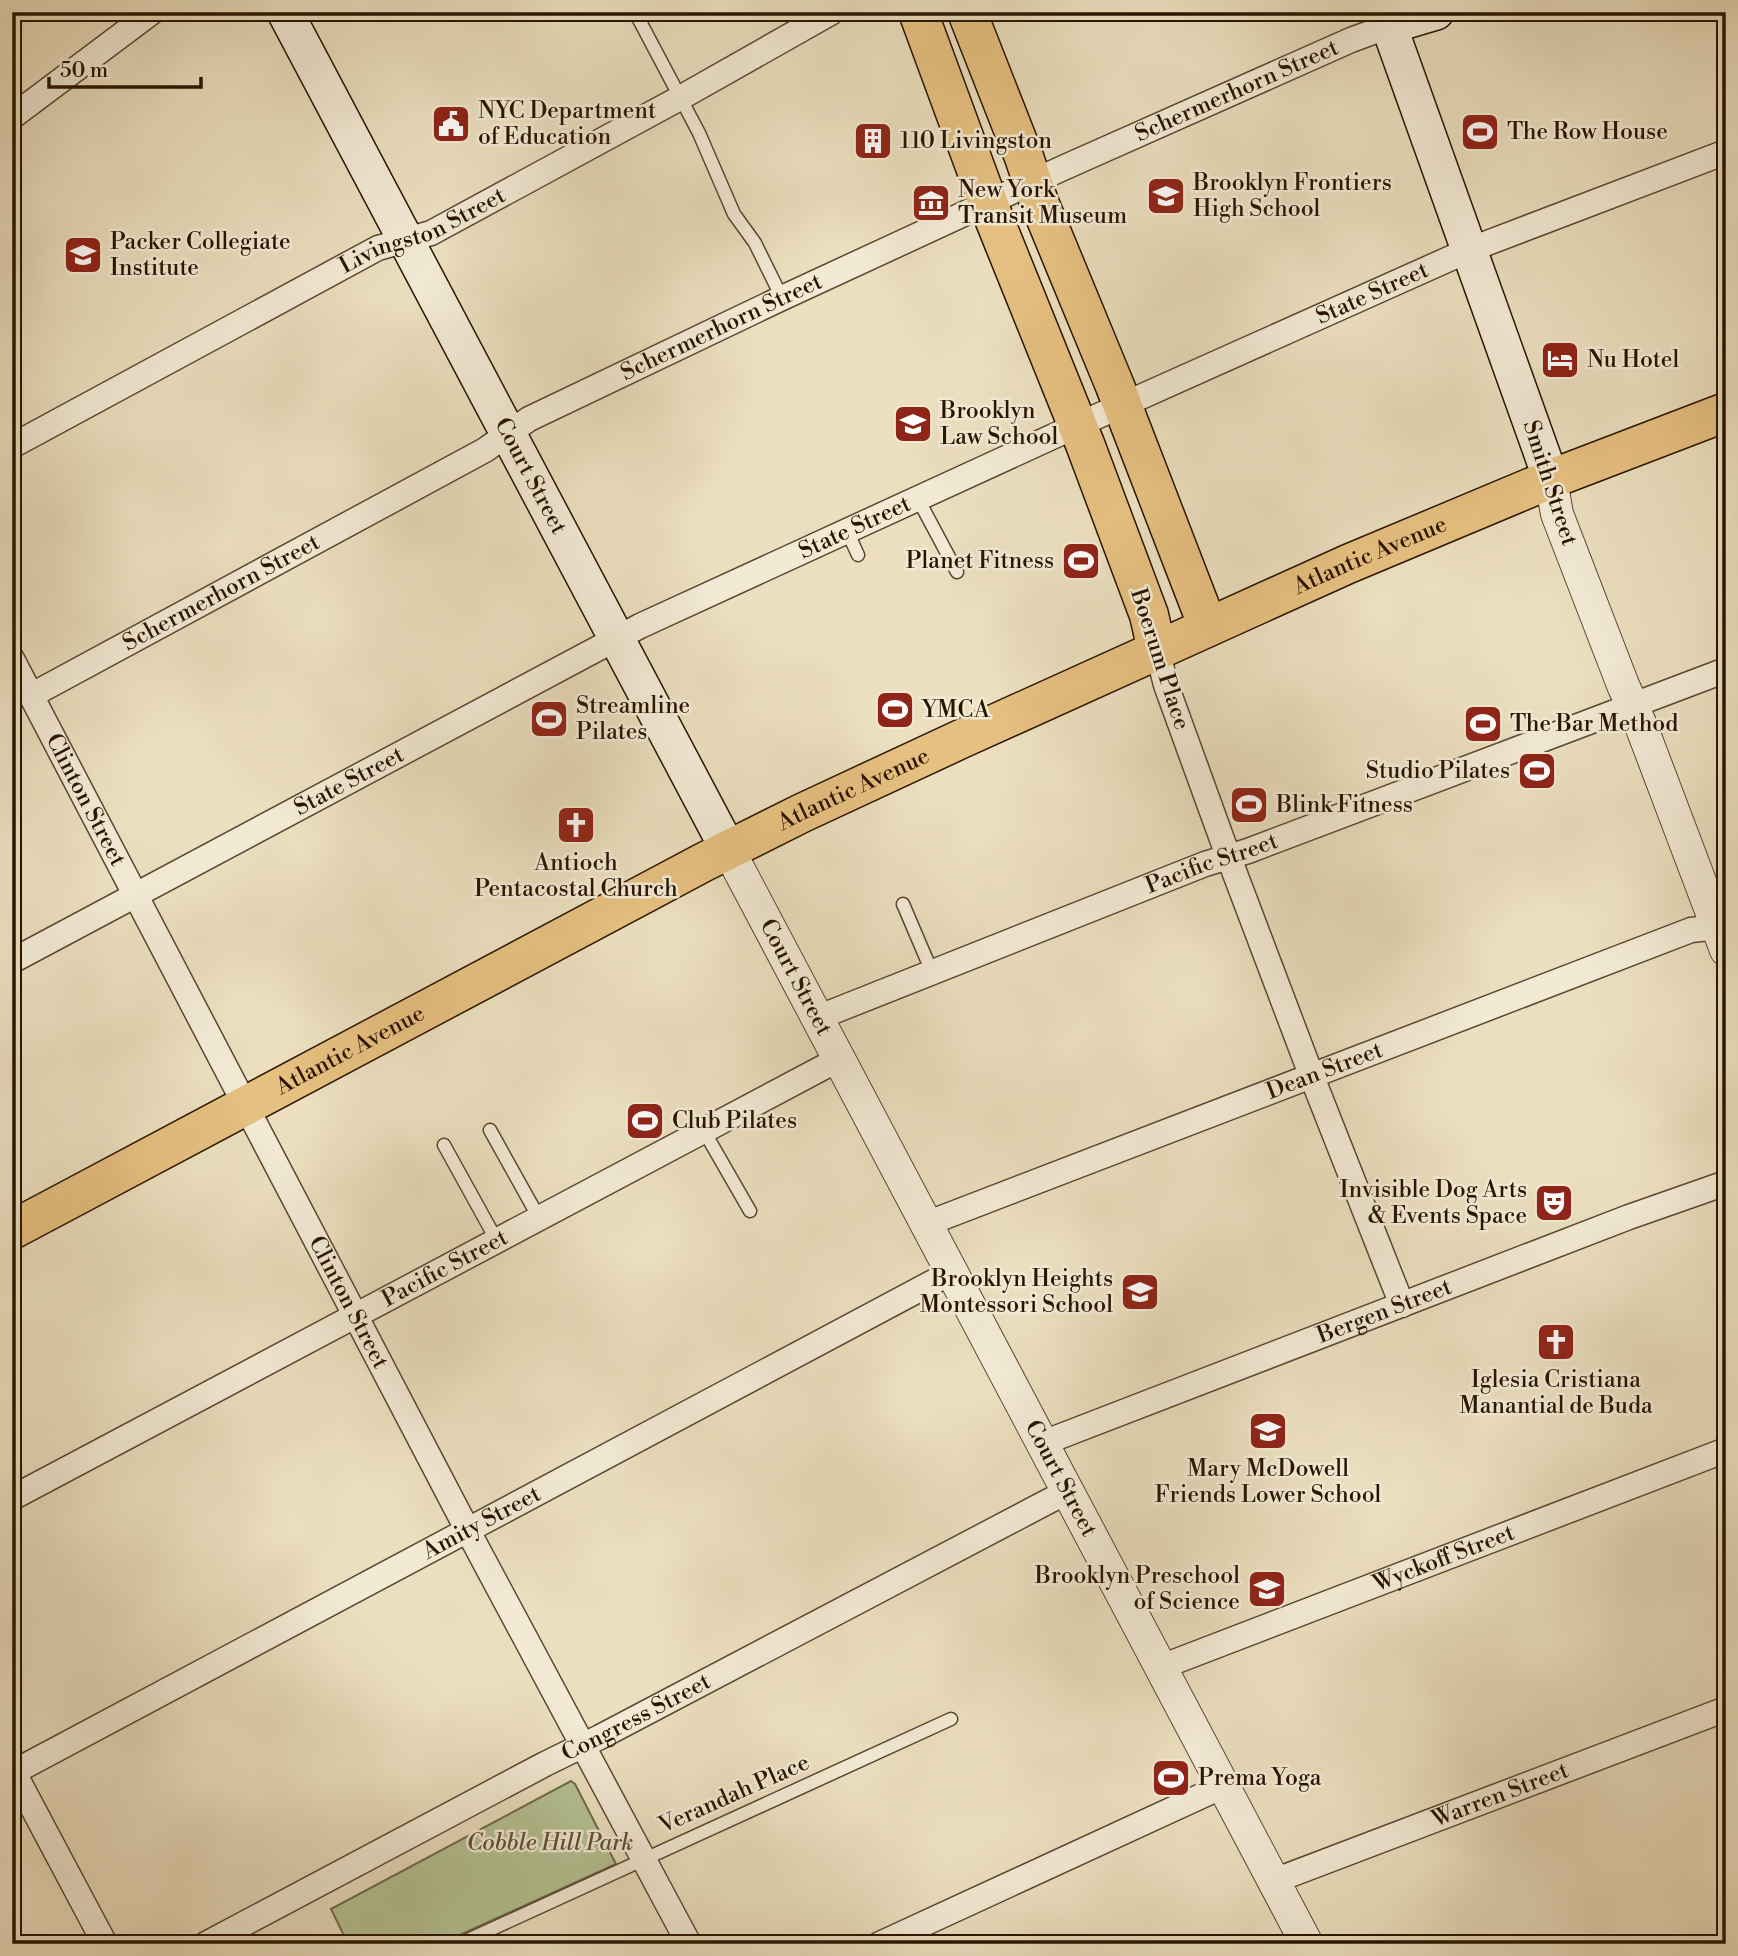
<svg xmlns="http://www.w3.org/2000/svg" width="1738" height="1956" viewBox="0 0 1738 1956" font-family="'Libre Bodoni',serif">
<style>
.green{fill:#b4c294;stroke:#6e6b4a;stroke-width:2}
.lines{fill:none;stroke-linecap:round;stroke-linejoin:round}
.service-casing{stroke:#5a4730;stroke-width:15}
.minor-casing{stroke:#5a4730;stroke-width:27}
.tertiary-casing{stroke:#5a4730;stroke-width:34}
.secondary-casing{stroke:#291400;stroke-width:38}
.primary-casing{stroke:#291400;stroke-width:41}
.service{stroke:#f2ead5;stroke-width:12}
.minor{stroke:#f2ead5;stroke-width:24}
.tertiary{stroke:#f2ead5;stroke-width:32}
.secondary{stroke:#f2ead5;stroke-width:35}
.primary{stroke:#e6c080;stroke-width:38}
.labels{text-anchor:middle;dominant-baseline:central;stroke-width:5;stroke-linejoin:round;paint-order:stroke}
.street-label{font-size:23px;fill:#291400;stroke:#f2ead5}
.poi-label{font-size:23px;fill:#291400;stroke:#f2ead5;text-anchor:start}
.park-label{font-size:23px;font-style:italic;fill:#5a5134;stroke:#f2ead5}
</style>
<rect width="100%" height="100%" fill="#ebdfbf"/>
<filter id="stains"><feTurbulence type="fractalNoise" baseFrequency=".00286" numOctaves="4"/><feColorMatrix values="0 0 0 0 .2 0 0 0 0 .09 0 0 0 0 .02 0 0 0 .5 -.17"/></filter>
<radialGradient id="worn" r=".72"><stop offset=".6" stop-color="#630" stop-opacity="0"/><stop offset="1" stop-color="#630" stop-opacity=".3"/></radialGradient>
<path class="green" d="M571,1781L575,1784L616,1864L440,1944H348L331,1909Z"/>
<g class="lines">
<g class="service-casing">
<path id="service" d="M635,12L699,133L734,214L755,243L782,298
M918,499L957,572
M847,531L858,555
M903,904L932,972
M490,1130L539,1218
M704,1131L750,1211
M444,1145L497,1241
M459,1944L951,1719"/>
</g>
<g class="minor-casing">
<g id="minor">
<path d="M12,117L152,12"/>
<path id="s1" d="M12,446L378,248L431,233L680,98L832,12"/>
<path d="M1157,650L1166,685L1223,842L1312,1077L1402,1305"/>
<path id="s2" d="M12,659L468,1531L689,1944"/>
<path id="s3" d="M32,695L485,450L529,419L782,298L1063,168L1351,40L1389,26"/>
<path id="s4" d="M12,961L640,626L1078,425L1469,250L1726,152"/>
<path id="s5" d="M817,1018L1205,864L1248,851L1726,670"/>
<path id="s6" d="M926,1224L1691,930L1726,926"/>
<path id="s7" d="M1043,1443L1629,1217L1726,1183"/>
<path id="s8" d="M12,1498L839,1059"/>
<path id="s9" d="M1161,1667L1726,1450"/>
<path d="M12,1769L105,1944"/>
<path id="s10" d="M12,1773L952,1272"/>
<path id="s11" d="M1274,1881L1726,1709"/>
<path id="s12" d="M206,1944L545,1764L600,1737L1068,1491"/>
<path d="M880,1944L1223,1786"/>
</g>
</g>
<g class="tertiary-casing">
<g id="tertiary">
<path d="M1551,479L1557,514L1623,685L1640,723L1726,950"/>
<path id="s13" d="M728,849L1307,1944"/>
</g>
</g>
<g class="secondary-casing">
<g id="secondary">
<path id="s14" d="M285,12L728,849"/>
<path d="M1436,12L1389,26L1551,479"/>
</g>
</g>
<g class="primary-casing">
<g id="primary">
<path d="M918,12L995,221L1085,444L1149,615L1157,650"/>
<path d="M967,12L1024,157L1039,202L1115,386L1208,627"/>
<path id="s15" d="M12,1230L704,862L802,813L961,739L1348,564L1551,479L1726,412"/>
</g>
</g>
<use href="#service" class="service"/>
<use href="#minor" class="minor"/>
<use href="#tertiary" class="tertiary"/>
<use href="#secondary" class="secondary"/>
<use href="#primary" class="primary"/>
</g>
<defs>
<g id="civic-square" transform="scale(2.0125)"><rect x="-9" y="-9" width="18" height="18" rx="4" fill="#8f2418" stroke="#f2ead5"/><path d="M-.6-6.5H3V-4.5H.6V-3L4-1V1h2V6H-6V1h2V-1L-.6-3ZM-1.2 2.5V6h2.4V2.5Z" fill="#fff"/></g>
<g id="stadium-square" transform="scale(2.0125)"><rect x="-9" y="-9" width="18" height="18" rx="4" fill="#8f2418" stroke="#f2ead5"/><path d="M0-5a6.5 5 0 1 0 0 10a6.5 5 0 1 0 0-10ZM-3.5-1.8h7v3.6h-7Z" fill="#fff"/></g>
<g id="building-square" transform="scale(2.0125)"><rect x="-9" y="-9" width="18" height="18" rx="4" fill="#8f2418" stroke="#f2ead5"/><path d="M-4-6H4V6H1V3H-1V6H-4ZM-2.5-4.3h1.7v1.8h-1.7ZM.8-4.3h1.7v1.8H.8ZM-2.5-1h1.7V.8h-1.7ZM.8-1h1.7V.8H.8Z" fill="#fff"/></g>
<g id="school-square" transform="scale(2.0125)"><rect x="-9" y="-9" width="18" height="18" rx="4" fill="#8f2418" stroke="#f2ead5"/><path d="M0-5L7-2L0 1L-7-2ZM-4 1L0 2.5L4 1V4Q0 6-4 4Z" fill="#fff"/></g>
<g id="museum-square" transform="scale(2.0125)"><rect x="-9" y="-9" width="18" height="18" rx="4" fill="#8f2418" stroke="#f2ead5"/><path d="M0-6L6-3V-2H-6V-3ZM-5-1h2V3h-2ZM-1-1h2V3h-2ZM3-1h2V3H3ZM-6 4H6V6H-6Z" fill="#fff"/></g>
<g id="hotel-square" transform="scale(2.0125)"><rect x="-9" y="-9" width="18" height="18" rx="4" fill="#8f2418" stroke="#f2ead5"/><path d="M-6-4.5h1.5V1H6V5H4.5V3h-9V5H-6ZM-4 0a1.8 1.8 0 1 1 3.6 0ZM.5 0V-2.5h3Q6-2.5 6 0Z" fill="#fff"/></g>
<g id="university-square" transform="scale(2.0125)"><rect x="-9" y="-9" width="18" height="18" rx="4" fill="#8f2418" stroke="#f2ead5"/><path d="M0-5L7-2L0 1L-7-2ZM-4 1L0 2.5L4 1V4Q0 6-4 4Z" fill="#fff"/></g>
<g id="church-square" transform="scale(2.0125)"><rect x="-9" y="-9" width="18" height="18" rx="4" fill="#8f2418" stroke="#f2ead5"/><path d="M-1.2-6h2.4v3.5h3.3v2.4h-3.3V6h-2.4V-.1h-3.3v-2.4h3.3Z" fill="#fff"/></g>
<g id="theatre-square" transform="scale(2.0125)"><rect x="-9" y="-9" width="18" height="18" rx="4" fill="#8f2418" stroke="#f2ead5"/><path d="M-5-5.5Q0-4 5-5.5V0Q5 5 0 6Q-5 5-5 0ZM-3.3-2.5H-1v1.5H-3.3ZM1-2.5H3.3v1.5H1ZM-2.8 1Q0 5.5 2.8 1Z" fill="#fff"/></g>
</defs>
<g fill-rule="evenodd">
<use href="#civic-square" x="451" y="124"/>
<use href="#stadium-square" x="1480" y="132"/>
<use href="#building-square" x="873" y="141"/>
<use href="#school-square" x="1166" y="196"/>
<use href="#museum-square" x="931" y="203"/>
<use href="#school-square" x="83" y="255"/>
<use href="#hotel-square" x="1560" y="360"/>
<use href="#university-square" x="913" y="424"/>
<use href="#stadium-square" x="1081" y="561"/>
<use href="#stadium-square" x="895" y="710"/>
<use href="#stadium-square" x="549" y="719"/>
<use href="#stadium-square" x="1483" y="724"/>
<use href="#stadium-square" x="1537" y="771"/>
<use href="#stadium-square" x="1249" y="805"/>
<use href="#church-square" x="576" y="825"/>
<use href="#stadium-square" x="645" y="1121"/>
<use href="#theatre-square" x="1554" y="1203"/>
<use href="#school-square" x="1140" y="1292"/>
<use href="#church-square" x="1556" y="1342"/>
<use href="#school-square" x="1268" y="1431"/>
<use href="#school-square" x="1267" y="1589"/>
<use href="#stadium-square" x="1171" y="1778"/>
</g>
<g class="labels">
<g class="street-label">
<text stroke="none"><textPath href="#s3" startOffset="1349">Schermerhorn Street</textPath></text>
<text stroke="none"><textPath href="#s1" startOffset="464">Livingston Street</textPath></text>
<text stroke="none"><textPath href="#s4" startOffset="1516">State Street</textPath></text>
<text stroke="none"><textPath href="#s3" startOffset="782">Schermerhorn Street</textPath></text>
<text stroke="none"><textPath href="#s14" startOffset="525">Court Street</textPath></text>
<text transform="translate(1550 483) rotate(72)">Smith Street</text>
<text stroke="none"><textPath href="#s4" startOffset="948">State Street</textPath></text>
<text stroke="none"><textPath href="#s15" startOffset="1517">Atlantic Avenue</textPath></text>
<text stroke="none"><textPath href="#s3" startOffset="215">Schermerhorn Street</textPath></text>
<text transform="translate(1160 659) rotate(72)">Boerum Place</text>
<text stroke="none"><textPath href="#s4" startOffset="382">State Street</textPath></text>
<text stroke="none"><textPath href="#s15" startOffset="950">Atlantic Avenue</textPath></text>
<text stroke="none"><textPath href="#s2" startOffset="159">Clinton Street</textPath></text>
<text stroke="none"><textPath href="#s5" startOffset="424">Pacific Street</textPath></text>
<text stroke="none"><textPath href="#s13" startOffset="145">Court Street</textPath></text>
<text stroke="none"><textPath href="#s15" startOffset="383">Atlantic Avenue</textPath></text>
<text stroke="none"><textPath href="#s6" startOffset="427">Dean Street</textPath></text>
<text stroke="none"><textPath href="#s8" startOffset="490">Pacific Street</textPath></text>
<text stroke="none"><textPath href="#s2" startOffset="726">Clinton Street</textPath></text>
<text stroke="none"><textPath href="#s7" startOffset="366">Bergen Street</textPath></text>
<text stroke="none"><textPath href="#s13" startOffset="712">Court Street</textPath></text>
<text stroke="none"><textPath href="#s10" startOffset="532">Amity Street</textPath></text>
<text stroke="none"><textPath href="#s9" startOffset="303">Wyckoff Street</textPath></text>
<text stroke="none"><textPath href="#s12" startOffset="486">Congress Street</textPath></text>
<text transform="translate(734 1794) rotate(-24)">Verandah Place</text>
<text stroke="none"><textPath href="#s11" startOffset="242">Warren Street</textPath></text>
</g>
<g class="poi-label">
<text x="478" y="111">NYC Department<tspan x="478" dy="26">of Education</tspan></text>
<text x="1507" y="132">The Row House</text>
<text x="900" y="141">110 Livingston</text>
<text x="1193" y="183">Brooklyn Frontiers<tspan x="1193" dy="26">High School</tspan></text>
<text x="958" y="190">New York<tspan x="958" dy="26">Transit Museum</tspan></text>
<text x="110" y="242">Packer Collegiate<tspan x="110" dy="26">Institute</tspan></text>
<text x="1587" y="360">Nu Hotel</text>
<text x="940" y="411">Brooklyn<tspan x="940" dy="26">Law School</tspan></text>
<text x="1054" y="561" text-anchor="end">Planet Fitness</text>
<text x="576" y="706">Streamline<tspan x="576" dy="26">Pilates</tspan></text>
<text x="922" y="710">YMCA</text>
<text x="1510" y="724">The Bar Method</text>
<text x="1510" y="771" text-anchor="end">Studio Pilates</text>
<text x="1276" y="805">Blink Fitness</text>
<text x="576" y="863" text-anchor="middle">Antioch<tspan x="576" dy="26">Pentacostal Church</tspan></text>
<text x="672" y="1121">Club Pilates</text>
<text x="1527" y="1190" text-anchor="end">Invisible Dog Arts<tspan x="1527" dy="26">&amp; Events Space</tspan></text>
<text x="1113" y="1279" text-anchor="end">Brooklyn Heights<tspan x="1113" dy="26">Montessori School</tspan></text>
<text x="1556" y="1380" text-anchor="middle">Iglesia Cristiana<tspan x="1556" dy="26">Manantial de Buda</tspan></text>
<text x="1268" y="1469" text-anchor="middle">Mary McDowell<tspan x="1268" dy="26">Friends Lower School</tspan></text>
<text x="1240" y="1576" text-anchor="end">Brooklyn Preschool<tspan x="1240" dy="26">of Science</tspan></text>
<text x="1198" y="1778">Prema Yoga</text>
</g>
<g class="park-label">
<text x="550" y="1843">Cobble Hill Park</text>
</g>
</g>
<rect width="1738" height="1956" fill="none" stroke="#ebdfbf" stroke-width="42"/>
<rect x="14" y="14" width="1710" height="1928" fill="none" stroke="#291400" stroke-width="3.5"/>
<rect x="21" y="21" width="1696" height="1914" fill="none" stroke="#291400" stroke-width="2"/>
<path d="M49 77v10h152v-10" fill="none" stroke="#291400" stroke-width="3.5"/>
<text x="60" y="77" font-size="21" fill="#291400" stroke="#f2ead5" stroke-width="5" paint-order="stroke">50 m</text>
<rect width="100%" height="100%" filter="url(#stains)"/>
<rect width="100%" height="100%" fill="url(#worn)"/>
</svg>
